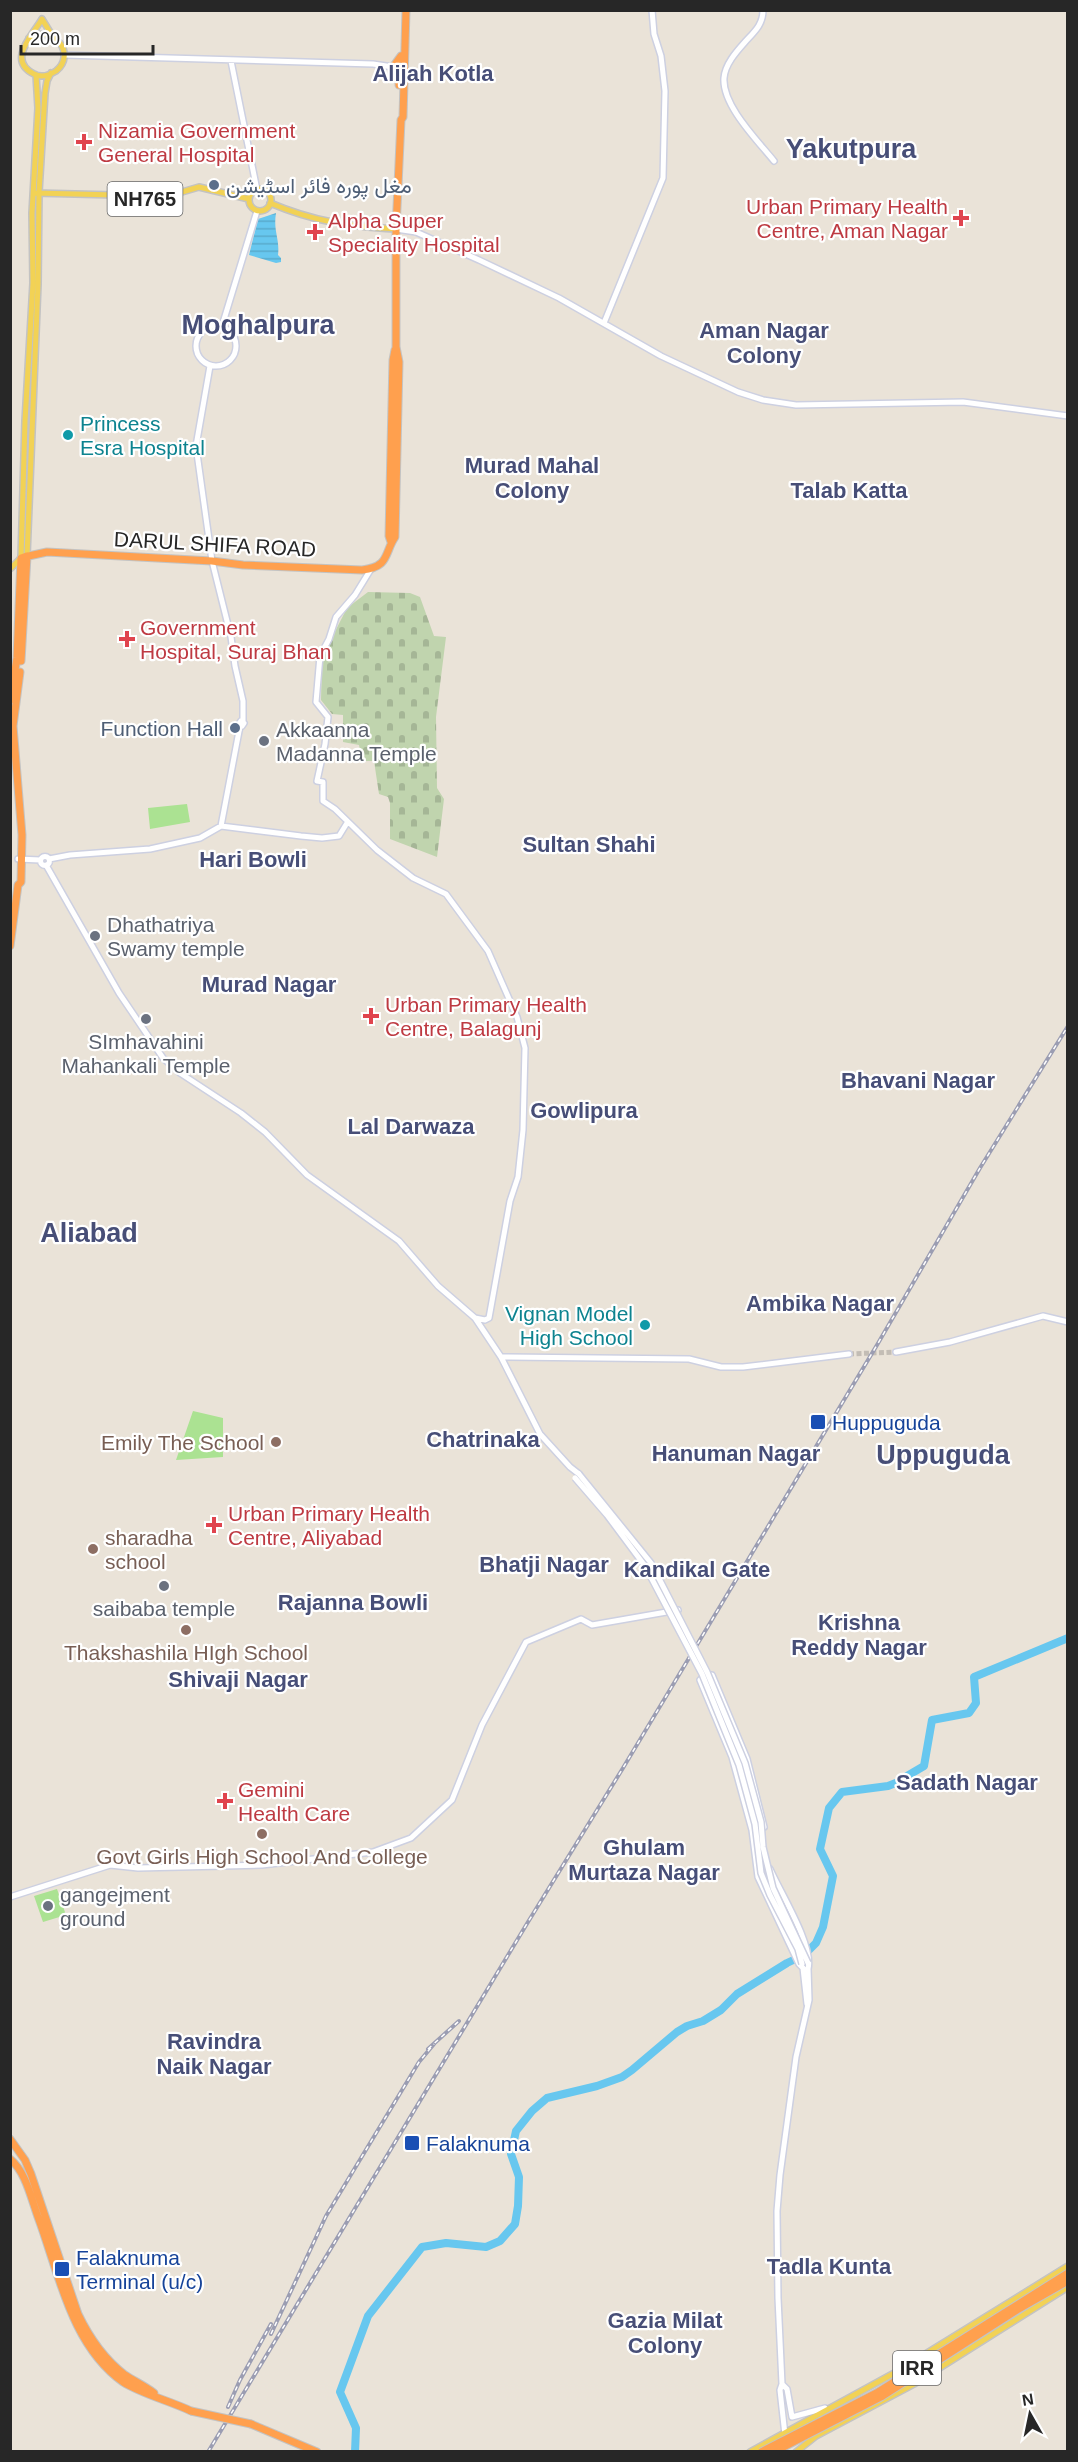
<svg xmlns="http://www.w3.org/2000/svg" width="1078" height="2462" viewBox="0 0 1078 2462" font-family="Arial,Vazirmatn,sans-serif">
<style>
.grass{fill:#abe292}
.cemetery{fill:url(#cemetery-stones)}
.water{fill:url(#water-rules)}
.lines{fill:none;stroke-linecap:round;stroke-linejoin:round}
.river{stroke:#67c7ef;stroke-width:8}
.secondary-tunnel{stroke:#c3bdb5;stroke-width:5;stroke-dasharray:5 2.5;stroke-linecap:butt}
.secondary-casing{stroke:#cdd0e1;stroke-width:8}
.primary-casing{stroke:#c3c3c3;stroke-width:8}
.highway-casing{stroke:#c3c3c3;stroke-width:9}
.secondary{stroke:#fff;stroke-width:5}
.primary{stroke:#f2d255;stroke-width:5}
.highway{stroke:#ffa04e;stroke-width:7}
.rail-casing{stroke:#9b9db2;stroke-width:4}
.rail{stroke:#fff;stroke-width:1.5;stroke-dasharray:4.5;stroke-linecap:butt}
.secondary-bridge-casing{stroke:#cdd0e1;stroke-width:8;stroke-linecap:butt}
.highway-bridge-casing{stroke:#c3c3c3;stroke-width:9;stroke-linecap:butt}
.secondary-bridge{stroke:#fff;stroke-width:5}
.highway-bridge{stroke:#ffa04e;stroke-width:7}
.health-dot{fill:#e0444e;stroke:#fff;stroke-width:2}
.service-dot{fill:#5c6f8a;stroke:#fff;stroke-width:2}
.culture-dot{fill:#0f9aa8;stroke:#fff;stroke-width:2}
.worship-dot{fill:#6b7280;stroke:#fff;stroke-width:2}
.transit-dot{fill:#1a4fb4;stroke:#fff;stroke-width:2}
.education-dot{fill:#8d6e63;stroke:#fff;stroke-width:2}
.labels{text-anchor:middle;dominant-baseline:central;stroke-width:4.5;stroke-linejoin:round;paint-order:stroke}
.shield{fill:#fff;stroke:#686868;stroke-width:1.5}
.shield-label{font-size:20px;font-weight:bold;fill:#272727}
.health-label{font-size:21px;fill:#be3a42;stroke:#fff;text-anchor:start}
.service-label{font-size:21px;fill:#4e5e75;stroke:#fff;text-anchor:start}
.culture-label{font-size:21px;fill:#0d838f;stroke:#fff;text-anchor:start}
.street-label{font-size:21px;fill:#272727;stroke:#fff}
.worship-label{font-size:21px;fill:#5b616d;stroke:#fff;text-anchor:start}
.transit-label{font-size:21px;fill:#164399;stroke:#fff;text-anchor:start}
.education-label{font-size:21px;fill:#785e54;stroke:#fff}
.neighbourhood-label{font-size:22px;font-weight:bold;fill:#474e77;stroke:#fff}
.district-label{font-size:27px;font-weight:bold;fill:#474e77;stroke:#fff}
</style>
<defs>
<pattern id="cemetery-stones" width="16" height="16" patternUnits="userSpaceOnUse" patternTransform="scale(1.5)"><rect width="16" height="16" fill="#c0d4ae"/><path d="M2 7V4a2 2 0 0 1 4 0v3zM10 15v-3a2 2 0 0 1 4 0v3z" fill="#a5b696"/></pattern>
<pattern id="water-rules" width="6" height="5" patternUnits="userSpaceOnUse" patternTransform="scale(1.5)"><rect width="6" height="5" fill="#67c7ef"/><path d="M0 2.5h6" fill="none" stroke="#59abcd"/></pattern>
</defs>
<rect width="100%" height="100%" fill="#eae3d8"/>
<path class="grass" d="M187,804L190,822L150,829L148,808Z
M193,1411L223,1418V1457L176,1460Z
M57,1889L66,1915L43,1922L34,1896Z"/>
<path class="cemetery" d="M368,592L410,593L420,597L434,636L446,637L436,717L437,788L444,799L437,857L390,839V803L388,797L379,794L374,761H362L359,745L343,742V715L332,714L321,700L322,657L347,608Z"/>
<path class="water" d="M276,213C273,231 280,239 278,255L281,258V262L276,263L249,255L258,219Z"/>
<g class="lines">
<path class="river" d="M355,2452L356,2428L340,2392L368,2316L422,2247L446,2243L486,2247L500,2241L515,2224L518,2206L519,2177L511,2154L516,2131L532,2111L547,2098L597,2086L622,2077L632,2070L677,2032L687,2026L703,2021L721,2010L737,1994L787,1963L804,1955L816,1943L823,1927L833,1876L820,1849L829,1808L842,1792L888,1786L906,1779L907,1776L924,1766L932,1720L969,1713L976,1703L974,1677L1068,1638"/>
<path class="secondary-tunnel" d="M849,1354L896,1352"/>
<g class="secondary-casing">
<path id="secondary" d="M763,10C763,25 754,32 745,42C737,51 725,64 724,78C722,105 757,140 774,161
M64,55L373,64L393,67
M231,61L257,190
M396,229L416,232L479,260L559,298L661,356L738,392L763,400L796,405L963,402L1068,416
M604,323L663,178L665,91L661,56L654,34L652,10
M196 346a20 20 0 1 1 40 0a20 20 0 1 1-40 0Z
M222,326L257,211
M210,366L196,446L212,561L231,637L235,666L243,701V721
M371,569L355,595L336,617L329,639L320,656L316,702L328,717L325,744L317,781L323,782V801L335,809L377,850L413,878L446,894L488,951L517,1017L525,1048L523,1130L518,1177L510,1201L489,1318L485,1320L475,1318
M241,721L244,723L242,726L239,724Z
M221,826L240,726
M40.5 861a4.5 4.5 0 1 1 9 0a4.5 4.5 0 1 1-9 0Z
M18,859L40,860
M49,859L70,855L150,849L200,838L221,826L301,836L322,838L339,836L347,823
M46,865L119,993L163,1058L180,1073L241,1113L265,1132L307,1175L399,1241L438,1286L475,1318L501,1357L540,1434L570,1467L579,1474
M896,1352L950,1342L1043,1316L1068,1322
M501,1357L689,1359L721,1367H743L849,1354
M764,1827L747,1759L712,1675H705L700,1680L732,1757L752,1830L758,1877L799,1964L804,1969
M770,1869C780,1892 814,1946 808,1969
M10,1897L110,1865L138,1868L262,1865L373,1852L411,1838L452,1800L482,1725L526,1642L581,1619L592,1625L678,1610
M803,1968L807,2004
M782,2384L787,2389L792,2417L825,2408
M785,2435L780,2390L782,2384L778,2298L777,2211L780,2175L796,2057L809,2000L808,1968"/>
</g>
<g class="primary-casing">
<path id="primary" d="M29,38C54,24 77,54 56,71C50,75 41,78 34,74C6,60 33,35 42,19L53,37
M249 200a11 11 0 1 1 22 0a11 11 0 1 1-22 0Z
M35,193L115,195L158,199L199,187L249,199
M270,203C315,222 348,226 396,229
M27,556L38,284L39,192L45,93L47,81L51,73
M10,569L21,558L25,421L33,283L32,213L38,108L36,75
M750,2452L898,2371L1068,2266
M796,2452L816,2436L914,2384L1068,2287"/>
</g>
<g class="highway-casing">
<path id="highway" d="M399,85V79L393,67L401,56
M391,542L389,536L393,360L395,350
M21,661L27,556
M10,700L17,658L21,558L24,557L47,552L212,561L243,565L362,570C390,567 384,553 395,537L399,362L396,347V229L401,120L403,117L406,10
M10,946L18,885L21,882L22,835L13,726L20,672
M10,2139L25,2160L31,2174L78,2314C89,2337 104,2359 125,2375C134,2381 145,2386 154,2393
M10,2159C26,2172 31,2198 38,2217C59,2273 71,2345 123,2382C142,2394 170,2401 191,2411
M251,2424L317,2452"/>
</g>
<use href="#secondary" class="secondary"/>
<use href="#primary" class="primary"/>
<use href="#highway" class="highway"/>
<g class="rail-casing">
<path id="rail" d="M428,2049L459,2021
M271,2334L326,2216L419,2062L434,2044
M228,2407L240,2380L271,2324
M208,2452L528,1922L623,1768L877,1345L980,1168L1068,1026"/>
</g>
<use href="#rail" class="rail"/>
<g class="secondary-bridge-casing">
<path id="secondary-bridge" d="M579,1474L651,1563L707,1672L745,1763L761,1822L763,1847L773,1888L808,1963
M575,1478L607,1515L645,1566L702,1674L739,1765L755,1824L761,1873L770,1895L798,1949L802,1964"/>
</g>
<g class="highway-bridge-casing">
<path id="highway-bridge" d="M191,2411L251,2424
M761,2452L878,2392L1068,2273
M774,2452L881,2397L1017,2310L1068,2281"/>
</g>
<use href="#secondary-bridge" class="secondary-bridge"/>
<use href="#highway-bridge" class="highway-bridge"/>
</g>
<g class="health-dot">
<path d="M81 133h6v6h6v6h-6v6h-6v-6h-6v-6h6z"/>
<path d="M958 209h6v6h6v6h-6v6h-6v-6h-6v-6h6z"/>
<path d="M312 223h6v6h6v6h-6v6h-6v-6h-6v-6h6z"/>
<path d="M124 630h6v6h6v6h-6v6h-6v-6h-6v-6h6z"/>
<path d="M368 1007h6v6h6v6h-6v6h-6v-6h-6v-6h6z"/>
<path d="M211 1516h6v6h6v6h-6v6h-6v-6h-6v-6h6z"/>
<path d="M222 1792h6v6h6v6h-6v6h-6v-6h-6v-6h6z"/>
</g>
<g class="service-dot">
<circle cx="214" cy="185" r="6"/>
<circle cx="235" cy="728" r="6"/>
</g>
<g class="culture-dot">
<circle cx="68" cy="435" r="6"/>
<circle cx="645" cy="1325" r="6"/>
</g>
<g class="worship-dot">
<circle cx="264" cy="741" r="6"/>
<circle cx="95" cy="936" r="6"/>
<circle cx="146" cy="1019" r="6"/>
<circle cx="164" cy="1586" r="6"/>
<circle cx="48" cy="1906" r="6"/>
</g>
<g class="transit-dot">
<rect x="810" y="1414" width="16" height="16" rx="3"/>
<rect x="404" y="2135" width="16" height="16" rx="3"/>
<rect x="54" y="2261" width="16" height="16" rx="3"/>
</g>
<g class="education-dot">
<circle cx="276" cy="1442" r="6"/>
<circle cx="93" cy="1549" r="6"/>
<circle cx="186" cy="1630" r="6"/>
<circle cx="262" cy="1834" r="6"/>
</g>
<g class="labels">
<g class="shield">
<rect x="107.5" y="182" width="75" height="34" rx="4.5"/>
<rect x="893" y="2351" width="48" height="34" rx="4.5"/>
</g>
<g class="shield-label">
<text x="145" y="199">NH765</text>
<text x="917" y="2368">IRR</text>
</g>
<g class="health-label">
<text x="98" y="130">Nizamia Government<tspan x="98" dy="24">General Hospital</tspan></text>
<text x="948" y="206" text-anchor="end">Urban Primary Health<tspan x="948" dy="24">Centre, Aman Nagar</tspan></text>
<text x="328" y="220">Alpha Super<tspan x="328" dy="24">Speciality Hospital</tspan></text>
<text x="140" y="627">Government<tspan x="140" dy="24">Hospital, Suraj Bhan</tspan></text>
<text x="385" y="1004">Urban Primary Health<tspan x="385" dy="24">Centre, Balagunj</tspan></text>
<text x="228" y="1513">Urban Primary Health<tspan x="228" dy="24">Centre, Aliyabad</tspan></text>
<text x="238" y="1789">Gemini<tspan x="238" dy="24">Health Care</tspan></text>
</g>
<g class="service-label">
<text x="226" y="185">مغل پورہ فائر اسٹیشن</text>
<text x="223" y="728" text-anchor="end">Function Hall</text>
</g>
<g class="culture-label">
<text x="80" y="423">Princess<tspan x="80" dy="24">Esra Hospital</tspan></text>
<text x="633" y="1313" text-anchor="end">Vignan Model<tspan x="633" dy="24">High School</tspan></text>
</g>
<g class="street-label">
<text transform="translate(215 544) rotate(3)">DARUL SHIFA ROAD</text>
</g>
<g class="worship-label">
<text x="276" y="729">Akkaanna<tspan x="276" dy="24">Madanna Temple</tspan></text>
<text x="107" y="924">Dhathatriya<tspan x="107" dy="24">Swamy temple</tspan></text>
<text x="146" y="1041" text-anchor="middle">SImhavahini<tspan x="146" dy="24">Mahankali Temple</tspan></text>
<text x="164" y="1608" text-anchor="middle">saibaba temple</text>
<text x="60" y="1894">gangejment<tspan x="60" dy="24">ground</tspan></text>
</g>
<g class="transit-label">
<text x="832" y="1422">Huppuguda</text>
<text x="426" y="2143">Falaknuma</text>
<text x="76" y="2257">Falaknuma<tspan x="76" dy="24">Terminal (u/c)</tspan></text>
</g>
<g class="education-label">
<text x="264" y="1442" text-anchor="end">Emily The School</text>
<text x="105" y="1537" text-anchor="start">sharadha<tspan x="105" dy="24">school</tspan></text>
<text x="186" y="1652">Thakshashila HIgh School</text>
<text x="262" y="1856">Govt Girls High School And College</text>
</g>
<g class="neighbourhood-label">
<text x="433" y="73">Alijah Kotla</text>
<text x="764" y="330">Aman Nagar<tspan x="764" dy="25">Colony</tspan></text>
<text x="532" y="465">Murad Mahal<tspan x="532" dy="25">Colony</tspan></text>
<text x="849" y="490">Talab Katta</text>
<text x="589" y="844">Sultan Shahi</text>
<text x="253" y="859">Hari Bowli</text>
<text x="269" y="984">Murad Nagar</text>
<text x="918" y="1080">Bhavani Nagar</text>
<text x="584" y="1110">Gowlipura</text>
<text x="411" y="1126">Lal Darwaza</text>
<text x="820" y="1303">Ambika Nagar</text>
<text x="483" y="1439">Chatrinaka</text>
<text x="736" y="1453">Hanuman Nagar</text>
<text x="544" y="1564">Bhatji Nagar</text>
<text x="697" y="1569">Kandikal Gate</text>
<text x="353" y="1602">Rajanna Bowli</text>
<text x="859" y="1622">Krishna<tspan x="859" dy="25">Reddy Nagar</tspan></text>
<text x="238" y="1679">Shivaji Nagar</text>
<text x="967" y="1782">Sadath Nagar</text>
<text x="644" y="1847">Ghulam<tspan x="644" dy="25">Murtaza Nagar</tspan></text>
<text x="214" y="2041">Ravindra<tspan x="214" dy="25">Naik Nagar</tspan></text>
<text x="829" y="2266">Tadla Kunta</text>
<text x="665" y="2320">Gazia Milat<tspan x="665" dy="25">Colony</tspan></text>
</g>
<g class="district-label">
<text x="851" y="149">Yakutpura</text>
<text x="258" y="325">Moghalpura</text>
<text x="89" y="1233">Aliabad</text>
<text x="943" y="1455">Uppuguda</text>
</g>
</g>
<rect width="1078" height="2462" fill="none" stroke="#272727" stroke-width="24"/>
<g transform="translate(1030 2414) rotate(351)" stroke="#ffffff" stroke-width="4.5" paint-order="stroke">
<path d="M0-4.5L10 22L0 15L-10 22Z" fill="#272727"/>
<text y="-9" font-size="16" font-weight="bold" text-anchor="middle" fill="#272727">N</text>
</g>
<path d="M21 45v9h132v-9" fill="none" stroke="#272727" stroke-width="3"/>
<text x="30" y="45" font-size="18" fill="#272727" stroke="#ffffff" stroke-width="4.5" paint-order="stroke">200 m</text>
</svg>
